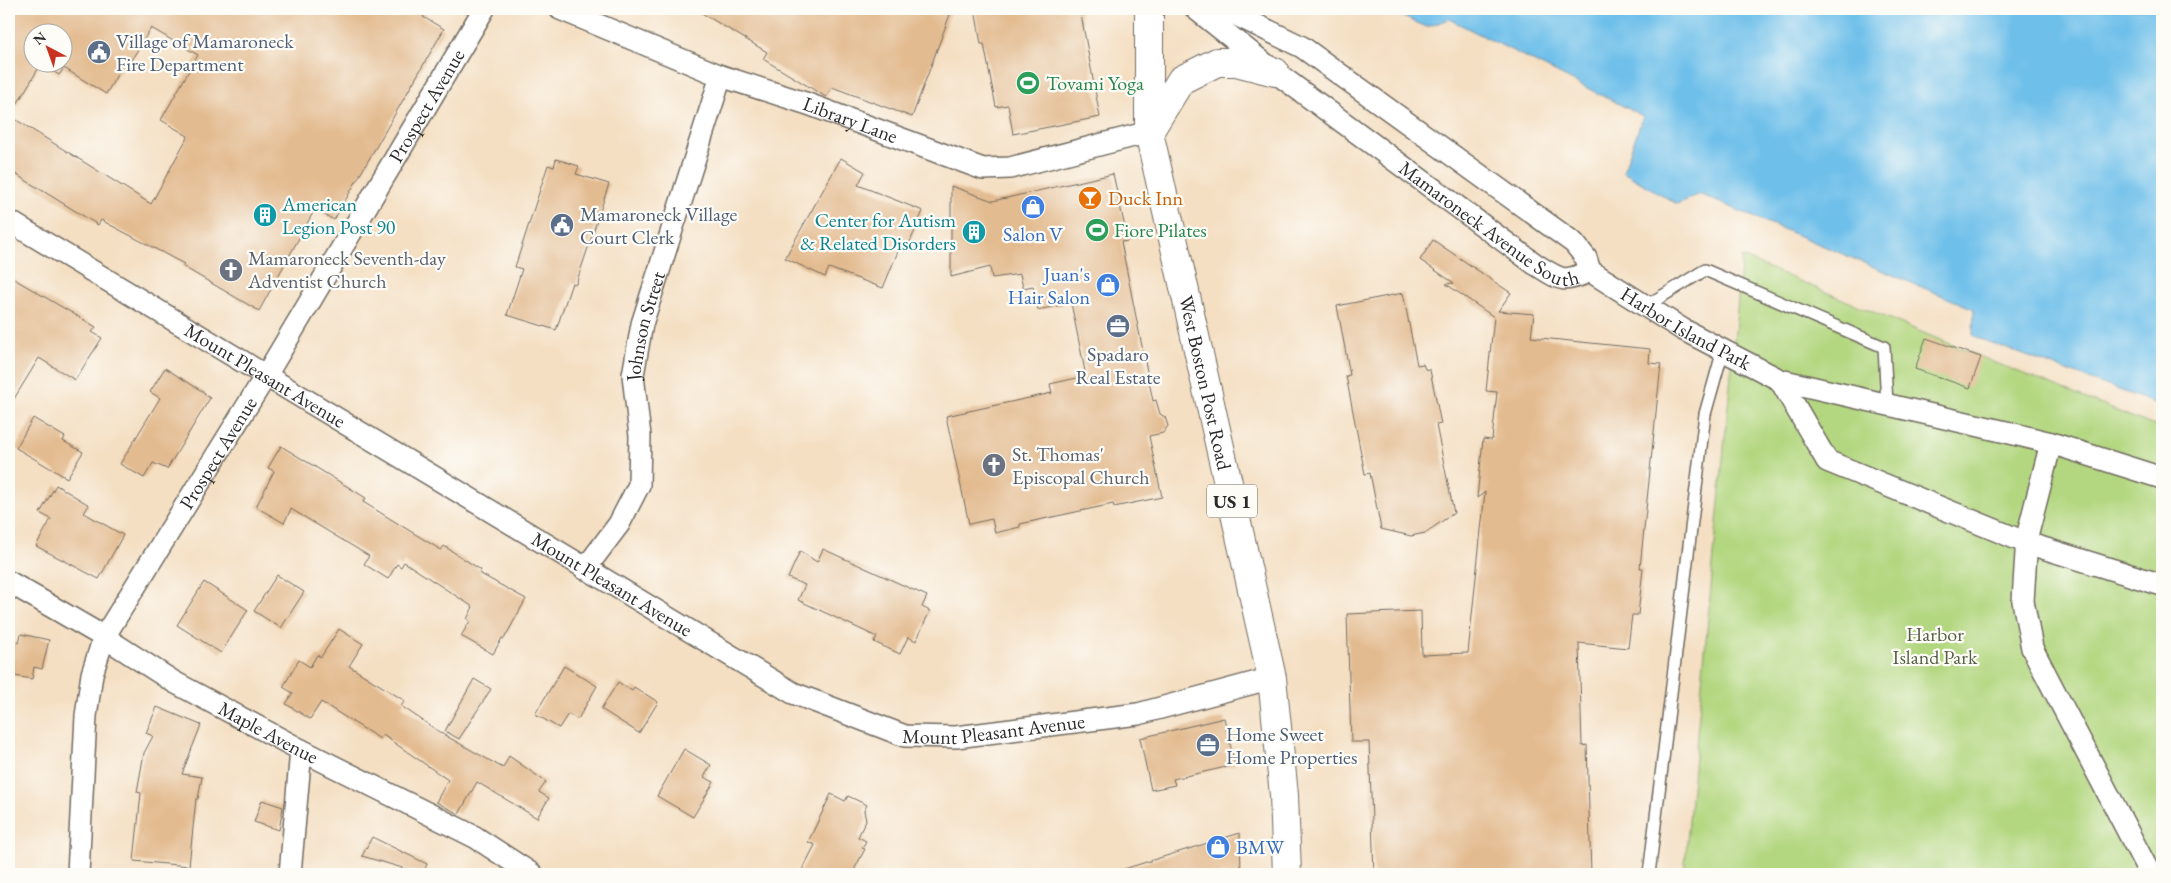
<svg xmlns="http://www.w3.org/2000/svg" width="2171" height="883" viewBox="0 0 2171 883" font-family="'EB Garamond',serif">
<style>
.green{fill:#b3d780;stroke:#6f8156}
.water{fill:#6ebfea;stroke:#4c758a}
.building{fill:#e3bb90;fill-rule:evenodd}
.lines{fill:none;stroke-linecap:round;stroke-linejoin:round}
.lane-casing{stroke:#716a60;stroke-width:14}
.street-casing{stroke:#716a60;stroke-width:24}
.primary-casing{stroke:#716a60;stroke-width:30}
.lane{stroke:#fff;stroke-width:11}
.street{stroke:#fff;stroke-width:21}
.primary{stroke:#fff;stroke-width:28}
.labels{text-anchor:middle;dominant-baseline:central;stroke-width:4.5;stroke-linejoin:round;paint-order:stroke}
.shield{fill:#fdfcf7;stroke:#6a6a68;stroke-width:1}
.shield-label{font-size:19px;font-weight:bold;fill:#2b2b2b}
.service-label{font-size:20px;fill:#4e5e75;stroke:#fdfcf7;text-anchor:start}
.leisure-label{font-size:20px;fill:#27864d;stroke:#fdfcf7;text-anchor:start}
.street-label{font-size:20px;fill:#2b2b2b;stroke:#fdfcf7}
.food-label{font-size:20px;fill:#c56008;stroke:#fdfcf7;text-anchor:start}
.culture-label{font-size:20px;fill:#0d838f;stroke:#fdfcf7;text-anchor:start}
.shop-label{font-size:20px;fill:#366cbe;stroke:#fdfcf7}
.worship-label{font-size:20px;fill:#5b616d;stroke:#fdfcf7;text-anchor:start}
.park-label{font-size:20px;fill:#545f44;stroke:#fdfcf7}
</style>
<rect width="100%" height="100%" fill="#fdfcf7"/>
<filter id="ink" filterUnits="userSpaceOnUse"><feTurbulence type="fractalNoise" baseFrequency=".02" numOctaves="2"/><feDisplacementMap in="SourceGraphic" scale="10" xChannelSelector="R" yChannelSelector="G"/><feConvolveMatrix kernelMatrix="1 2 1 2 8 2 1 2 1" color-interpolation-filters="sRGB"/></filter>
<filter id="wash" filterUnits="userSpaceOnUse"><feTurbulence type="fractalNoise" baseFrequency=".0096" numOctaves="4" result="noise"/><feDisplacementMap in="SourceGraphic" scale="20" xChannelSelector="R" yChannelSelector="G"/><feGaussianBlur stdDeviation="1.12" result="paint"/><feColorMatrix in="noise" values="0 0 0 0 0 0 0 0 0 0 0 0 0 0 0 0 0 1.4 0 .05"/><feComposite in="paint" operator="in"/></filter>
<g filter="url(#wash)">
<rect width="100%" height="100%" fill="#f4dfc3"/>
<path class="green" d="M1742,257L1981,357L2162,429V874H1684Z"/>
<path class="water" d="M1384,9H2162V406L1983,340L1973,335L1974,309L1699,194L1677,204L1623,172L1643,116L1449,19L1427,27Z"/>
<g id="blocks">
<path class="building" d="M9,9H428L423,17L444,29L334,220L315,209L259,311L182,266L184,264L101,220L98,225L9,170ZM151,28L198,55L161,120L188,136L151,204L10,116L41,64L59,75L64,68L106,94L122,66L126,69ZM32,32H62V62H32Z
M695,9H952L912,117L832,87L826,97L763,59L767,52Z
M975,9H1080L1100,117L1013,134L1008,105L996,107L984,44H981Z
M841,158L865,172L858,185L923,211L908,247L901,244L883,288L829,268L825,277L785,258Z
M556,159L579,166L576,174L609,184L576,284L572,283L556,330L507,315L522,269L515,267L548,165L554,167Z
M1113,174L1128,241L1121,242L1153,401L1156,400L1160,414L1165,417L1168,426L1163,433L1149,436L1162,497L1114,507L1113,504L1020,524V527L995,533L992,519L969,524L946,416L1052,393L1050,384L1086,376L1071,303L1038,310L1033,286L1023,288L1020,274L992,278L990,267L951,277V186L993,201Z
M1433,240L1511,293L1498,311L1534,314L1531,337L1650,349L1649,363L1661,364L1640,568H1643L1638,615H1632L1628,648L1579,643L1582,746L1587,745L1591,874H1374L1369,742H1351L1347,614L1421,611L1422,655L1468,653L1485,492L1477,498L1483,439L1492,440L1497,392L1486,391L1494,317L1446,284L1454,283L1420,260Z
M9,276L96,327L92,332L102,338L75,380L39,358L9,407Z
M1403,293L1417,365L1423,364L1425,369L1430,370L1441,424L1436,425L1454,513L1425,533L1411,536L1381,529L1370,473L1365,474L1346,376L1350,375L1337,306Z
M1926,338L1981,357L1970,388L1915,369Z
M165,368L205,393L204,394L210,398L167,469L153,463L144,478L120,464L160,398L150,392Z
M33,418L65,437L63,441L83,452L67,478L16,448Z
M281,446L366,498L363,502L441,550L444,546L481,570L479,573L526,599L504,639L502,638L493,654L461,636L470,621L467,619L473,607L404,562L401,567L397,564L388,579L364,564L369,556L291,509L284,523L256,507L274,471L268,468Z
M56,485L89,505L84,513L123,535L99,579L36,546L51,519L40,513Z
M823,549L927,596L922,607L930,611L916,641L908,637L900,654L874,642L877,637L798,600L805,585L788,578L800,551L817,562Z
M277,575L304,592L281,628L254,611Z
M204,582L248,610L221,653L177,625Z
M339,629L363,644L349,666L405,701L401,706L441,733L503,768L509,756L546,782L539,792L549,798L537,818L477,782L459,814L436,802L448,780L383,735L380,739L321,702L310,719L286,704L293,693L283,687L299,660L310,667L317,655L321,657Z
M21,634L49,640L42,669L34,667L32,679L9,675V641L19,643Z
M564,666L597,686L578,719L568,714L559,728L535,714Z
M474,679L491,689L459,739L445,731Z
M618,682L632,691L634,687L658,702L639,733L601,709Z
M157,707L201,725L182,774L202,777L198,799H196L189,866L134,861L141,793L137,792L144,753L153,736L146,733Z
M1224,718L1235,765L1173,779L1175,785L1151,790L1140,738Z
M684,749L711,765L704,777L714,782L693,817L657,796Z
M831,794L845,801L848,796L867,805L864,811L866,820L858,837L866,841L862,848L865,849L852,874H800L815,845L808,842Z
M262,800L283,807L279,830L254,822Z
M1240,833L1241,874H1124V869Z
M372,837L427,864L423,874L362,856Z"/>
</g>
</g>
<g filter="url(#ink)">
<use href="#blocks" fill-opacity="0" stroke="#716a60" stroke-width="1"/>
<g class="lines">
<g class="lane-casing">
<path id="lane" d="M1646,306L1705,270L1884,347L1887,404
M1649,874L1705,414L1723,350"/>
</g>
<g class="street-casing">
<g id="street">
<path id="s1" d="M560,9L721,76L808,104L983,169L1010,168L1149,132"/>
<path id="s2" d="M1196,9L1275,72L1535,264C1561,280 1562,284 1590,271"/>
<path d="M1224,9L1302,47L1574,243L1586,258L1590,271"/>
<path id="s3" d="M9,221L793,693L905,736L956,737L1138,714L1272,678"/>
<path id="s4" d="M1590,271L1682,329L1780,380L2006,432L2051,443L2162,478"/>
<path d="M1780,380L1827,461L2027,543L2162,585"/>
<path d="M2051,443L2027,537L2023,601L2032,648L2150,874"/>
<path id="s5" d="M585,569L619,524L639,485L640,436L633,375L642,324L721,76"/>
<path id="s6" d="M9,582L104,637L174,682L301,750L475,837L532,874"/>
<path id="s7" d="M78,874L86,716L92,674L104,637L265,377L484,9"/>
<path d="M290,874L301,750"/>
</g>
</g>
<g class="primary-casing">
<g id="primary">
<path id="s8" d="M1149,9V132L1272,678L1284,795L1287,874"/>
<path d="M1149,132L1181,80L1217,62H1236L1275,72"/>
</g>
</g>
<use href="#lane" class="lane"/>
<use href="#street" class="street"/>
<use href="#primary" class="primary"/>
</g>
</g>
<defs>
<g id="civic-disc" transform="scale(1.25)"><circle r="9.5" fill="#5c6f8a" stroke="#fdfcf7"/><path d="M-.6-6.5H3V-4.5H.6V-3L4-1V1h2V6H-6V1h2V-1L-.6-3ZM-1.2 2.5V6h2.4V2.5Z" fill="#fff"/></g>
<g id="stadium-disc" transform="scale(1.25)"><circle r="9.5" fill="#2e9e5b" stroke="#fdfcf7"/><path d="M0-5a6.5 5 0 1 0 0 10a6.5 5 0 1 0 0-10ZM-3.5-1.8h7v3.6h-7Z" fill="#fff"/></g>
<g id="bar-disc" transform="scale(1.25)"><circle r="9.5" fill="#e8710a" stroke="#fdfcf7"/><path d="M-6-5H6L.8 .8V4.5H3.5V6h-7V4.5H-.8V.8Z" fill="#fff"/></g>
<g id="shop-disc" transform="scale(1.25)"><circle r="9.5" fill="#3f7fe0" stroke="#fdfcf7"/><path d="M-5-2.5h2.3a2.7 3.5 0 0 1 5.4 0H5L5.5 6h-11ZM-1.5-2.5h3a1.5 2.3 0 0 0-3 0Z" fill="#fff"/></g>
<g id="building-disc" transform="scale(1.25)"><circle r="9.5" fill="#0f9aa8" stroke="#fdfcf7"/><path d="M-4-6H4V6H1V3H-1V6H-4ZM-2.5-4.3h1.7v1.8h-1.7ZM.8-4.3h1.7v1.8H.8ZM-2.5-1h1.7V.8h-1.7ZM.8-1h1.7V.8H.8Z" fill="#fff"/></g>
<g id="church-disc" transform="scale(1.25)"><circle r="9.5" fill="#6b7280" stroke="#fdfcf7"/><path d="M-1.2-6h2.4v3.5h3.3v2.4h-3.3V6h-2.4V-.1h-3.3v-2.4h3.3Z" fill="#fff"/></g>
<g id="office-disc" transform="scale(1.25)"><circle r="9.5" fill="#5c6f8a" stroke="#fdfcf7"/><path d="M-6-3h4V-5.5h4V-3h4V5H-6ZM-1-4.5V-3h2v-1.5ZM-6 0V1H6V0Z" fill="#fff"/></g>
</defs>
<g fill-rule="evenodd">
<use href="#civic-disc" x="99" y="52"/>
<use href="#stadium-disc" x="1028" y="83"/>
<use href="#bar-disc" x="1090" y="198"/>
<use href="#shop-disc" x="1033" y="207"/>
<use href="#building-disc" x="265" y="215"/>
<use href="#civic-disc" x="562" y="225"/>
<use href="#stadium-disc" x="1097" y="230"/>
<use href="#building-disc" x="974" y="232"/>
<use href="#church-disc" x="231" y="270"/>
<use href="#shop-disc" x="1108" y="285"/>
<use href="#office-disc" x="1118" y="326"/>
<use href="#church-disc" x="994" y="465"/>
<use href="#office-disc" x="1208" y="745"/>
<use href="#shop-disc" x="1218" y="847"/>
</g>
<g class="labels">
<rect class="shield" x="1207" y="484.5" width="50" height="33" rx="4"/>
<g class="shield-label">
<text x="1232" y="501">US 1</text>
</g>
<g class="service-label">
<text x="116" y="41">Village of Mamaroneck<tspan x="116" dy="23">Fire Department</tspan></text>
<text x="580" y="214">Mamaroneck Village<tspan x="580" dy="23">Court Clerk</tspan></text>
<text x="1118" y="354" text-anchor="middle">Spadaro<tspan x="1118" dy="23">Real Estate</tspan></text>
<text x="1226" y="734">Home Sweet<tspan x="1226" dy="23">Home Properties</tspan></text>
</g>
<g class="leisure-label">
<text x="1046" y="83">Tovami Yoga</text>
<text x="1114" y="230">Fiore Pilates</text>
</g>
<g class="street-label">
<text stroke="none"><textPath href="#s7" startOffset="861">Prospect Avenue</textPath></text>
<text stroke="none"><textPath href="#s1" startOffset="311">Library Lane</textPath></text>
<text stroke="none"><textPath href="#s2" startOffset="365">Mamaroneck Avenue South</textPath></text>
<text stroke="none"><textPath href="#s5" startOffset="261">Johnson Street</textPath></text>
<text stroke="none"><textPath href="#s4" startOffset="112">Harbor Island Park</textPath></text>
<text stroke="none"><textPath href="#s3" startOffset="299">Mount Pleasant Avenue</textPath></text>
<text stroke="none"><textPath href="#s8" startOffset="380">West Boston Post Road</textPath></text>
<text stroke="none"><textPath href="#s7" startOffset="456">Prospect Avenue</textPath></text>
<text stroke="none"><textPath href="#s3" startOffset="704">Mount Pleasant Avenue</textPath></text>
<text stroke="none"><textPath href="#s3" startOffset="1124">Mount Pleasant Avenue</textPath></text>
<text stroke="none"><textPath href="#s6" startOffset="300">Maple Avenue</textPath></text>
</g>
<g class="food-label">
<text x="1108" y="198">Duck Inn</text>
</g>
<g class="culture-label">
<text x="282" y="204">American<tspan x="282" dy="23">Legion Post 90</tspan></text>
<text x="956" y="220" text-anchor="end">Center for Autism<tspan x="956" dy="23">&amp; Related Disorders</tspan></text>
</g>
<g class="shop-label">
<text x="1033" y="234">Salon V</text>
<text x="1090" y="274" text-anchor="end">Juan's<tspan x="1090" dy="23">Hair Salon</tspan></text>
<text x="1236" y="847" text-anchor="start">BMW</text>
</g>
<g class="worship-label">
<text x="248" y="258">Mamaroneck Seventh-day<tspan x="248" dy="23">Adventist Church</tspan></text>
<text x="1012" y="454">St. Thomas'<tspan x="1012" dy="23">Episcopal Church</tspan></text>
</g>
<g class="park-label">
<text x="1935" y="634">Harbor<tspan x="1935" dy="23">Island Park</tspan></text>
</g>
</g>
<rect width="2171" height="883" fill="none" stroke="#fdfcf7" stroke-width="30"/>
<g transform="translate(48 48) rotate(319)"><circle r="24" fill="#fdfcf7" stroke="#a9a8a5"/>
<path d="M0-4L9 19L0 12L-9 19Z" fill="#c8321e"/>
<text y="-8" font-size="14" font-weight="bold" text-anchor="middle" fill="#2b2b2b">N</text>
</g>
</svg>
